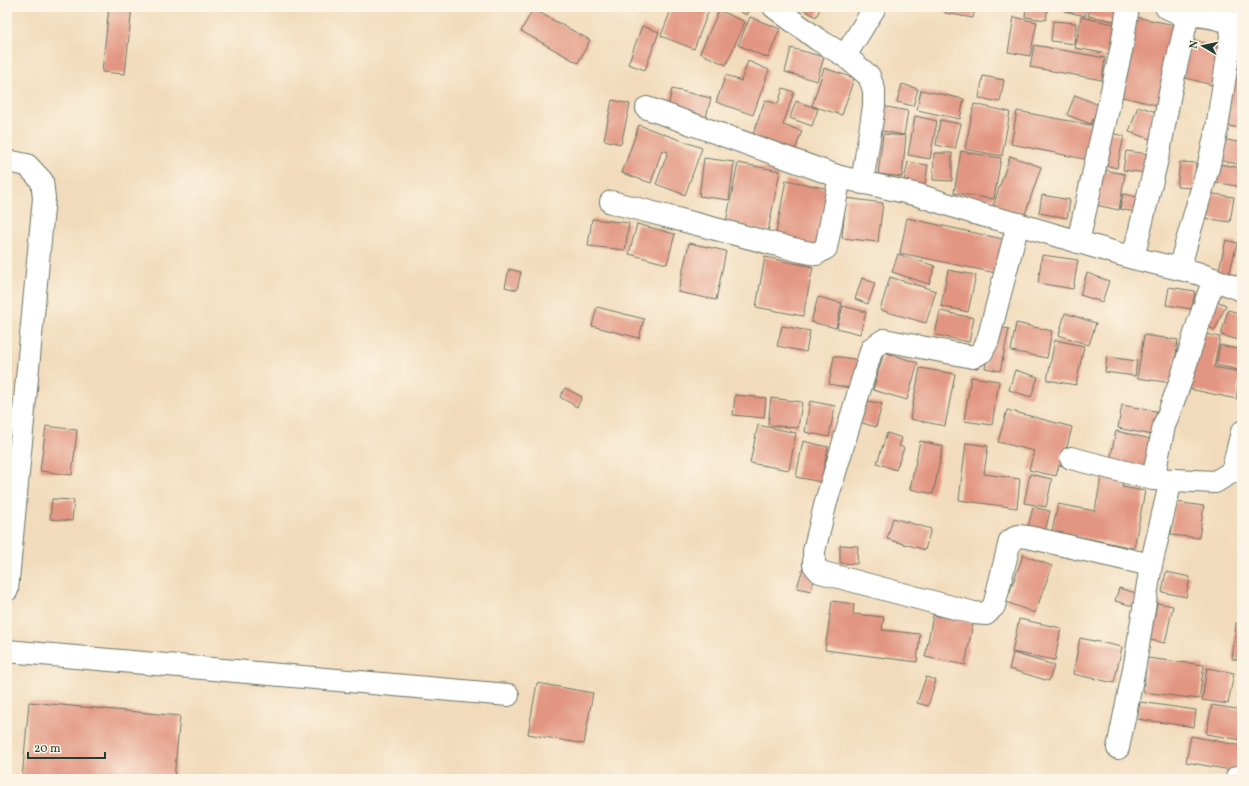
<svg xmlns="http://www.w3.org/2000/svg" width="1249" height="786" viewBox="0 0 1249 786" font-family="Vollkorn,serif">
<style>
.building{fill:#e29682}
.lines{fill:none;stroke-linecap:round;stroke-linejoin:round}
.minor-casing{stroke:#697464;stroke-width:24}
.tertiary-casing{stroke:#697464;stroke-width:24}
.minor{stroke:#fff;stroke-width:22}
.tertiary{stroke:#fff;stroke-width:22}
</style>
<rect width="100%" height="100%" fill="#fcf5e5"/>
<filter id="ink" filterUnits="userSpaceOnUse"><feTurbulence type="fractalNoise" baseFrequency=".025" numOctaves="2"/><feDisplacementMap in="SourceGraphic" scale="8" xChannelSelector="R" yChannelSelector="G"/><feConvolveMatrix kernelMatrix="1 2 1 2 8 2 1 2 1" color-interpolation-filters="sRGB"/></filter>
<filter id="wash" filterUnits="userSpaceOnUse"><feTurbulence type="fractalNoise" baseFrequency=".012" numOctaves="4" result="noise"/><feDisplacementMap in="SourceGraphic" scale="16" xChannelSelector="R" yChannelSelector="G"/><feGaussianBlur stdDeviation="0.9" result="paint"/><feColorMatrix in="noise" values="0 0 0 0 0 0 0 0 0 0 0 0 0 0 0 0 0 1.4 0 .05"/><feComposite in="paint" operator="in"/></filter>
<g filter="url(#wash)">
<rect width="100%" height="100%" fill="#f2dbbc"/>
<g id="blocks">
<path class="building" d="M109,7H132L125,74L102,72Z
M628,7H640V12L628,10Z
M672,7H710L694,49L661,36Z
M732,7H750L746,15Z
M799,7H821L816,17Z
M946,7H975L973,18L945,13Z
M1026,7H1048L1046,20L1025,17Z
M1065,7H1087L1085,16L1064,11Z
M1090,7H1117L1114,21L1088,16Z
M533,9L590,40L578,63L521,31Z
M719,10L745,22L726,65L700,53Z
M750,17L780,29L768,58L738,45Z
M1014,17L1037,22L1030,56L1008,52Z
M1081,17L1114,24L1109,54L1075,48Z
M1136,17L1179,26L1161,106L1118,96Z
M1053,21L1076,23L1074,44L1051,41Z
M642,26L659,32L645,70L628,64Z
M1192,40L1221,48L1212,85L1182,77Z
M1034,45L1105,58L1102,80L1030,67Z
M1232,45L1242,46V75L1227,72Z
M791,48L824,57L817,81L785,72Z
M748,61L769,70L753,115L716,102L726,75L741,81Z
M824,68L854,78L842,115L812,106Z
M983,76L1004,80L1000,102L979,98Z
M1228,77L1242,80V128L1221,125Z
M902,84L918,89L913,106L897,102Z
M783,88L794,92L783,125L802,131L793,155L751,140L765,100L778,104Z
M672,89L711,98L705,121L667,112Z
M921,90L964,99L960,119L917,110Z
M1075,95L1099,105L1091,124L1067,115Z
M612,100L630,104L621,144L604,140Z
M796,101L818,109L812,126L790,118Z
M974,104L1010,112L1002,156L965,149Z
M882,106L908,111L904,135L877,130Z
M1138,106L1159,113L1150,139L1129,132Z
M1017,111L1096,126L1089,160L1011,144Z
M915,116L937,121L930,159L908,155Z
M940,120L961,124L955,149L936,145Z
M639,125L702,148L685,195L656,184L668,152L662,150L651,183L622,173Z
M1107,132L1124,136L1117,168L1100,164Z
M883,134L906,136L902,177L878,174Z
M1218,138L1242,143V165L1214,159Z
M961,151L1001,158L994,199L954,193Z
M1126,151L1149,154L1146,173L1123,170Z
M934,153H952V181L933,180Z
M1010,156L1041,167L1023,220L992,209Z
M704,158L734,162L729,200L699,196Z
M908,162L928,165L923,195L902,191Z
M1180,162L1196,163L1194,188L1177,187Z
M738,163L780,171L768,231L726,222Z
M1213,163L1242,168V187L1209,181Z
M1103,170L1125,174L1119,210L1096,205Z
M786,180L829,189L818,246L775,238Z
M1207,193L1234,197L1230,222L1203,218Z
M1123,194L1142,198L1140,213L1120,209Z
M1042,195L1070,200L1067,218L1039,213Z
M846,198L883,203L878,242L842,238Z
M907,218L1003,239L996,273L900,253Z
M592,219L629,223L625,250L588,246Z
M637,224L675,234L667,264L629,254Z
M1226,240L1237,243L1229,276L1218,273Z
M689,243L726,251L716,300L678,292Z
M898,254L935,266L929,284L892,272Z
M1042,255L1078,260L1073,289L1038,283Z
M765,257L813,267L803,316L756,307Z
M509,269L521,272L517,290L505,287Z
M948,270L976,275L968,312L941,306Z
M1087,273L1109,281L1102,302L1080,295Z
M890,277L936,291L926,323L880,310Z
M862,278L875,283L868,304L855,299Z
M1169,287L1195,291L1192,309L1166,305Z
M818,297L842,303L836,328L811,322Z
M1214,300L1226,305L1215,330L1204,325Z
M843,306L866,312L860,334L837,328Z
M597,307L644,319L639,338L592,326Z
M1228,310L1242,314V341L1221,335Z
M940,311L974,318L969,342L935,335Z
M1065,313L1096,323L1089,345L1059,335Z
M1016,323L1052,331L1047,358L1011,351Z
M782,326L810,331L806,352L777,346Z
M994,326L1009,329L1000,371L985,368Z
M1197,332L1220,337L1214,367L1241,372L1236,399L1185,388Z
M1144,335L1178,340L1172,383L1137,378Z
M1055,340L1084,346L1076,385L1047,380Z
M1220,345L1242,350V357L1239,370L1216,365Z
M884,352L918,363L907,400L873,390Z
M834,356L860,360L855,389L829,384Z
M1107,357L1137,361L1135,376L1105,372Z
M920,368L955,374L945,426L910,419Z
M1015,370L1038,377L1031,397L1009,390Z
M971,377L999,381L992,425L964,421Z
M565,388L582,397L577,407L560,397Z
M735,395L766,398L764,418L733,415Z
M771,398L802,402L798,428L768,425Z
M864,400L882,404L876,427L859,422Z
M810,401L835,406L829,437L805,432Z
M1122,405L1161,412L1157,436L1118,428Z
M1007,410L1072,427L1062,466L1059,465L1056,476L1029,470L1034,451L998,442Z
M758,425L796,433L789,470L750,463Z
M46,426L77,430L72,475L40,471Z
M1116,431L1151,439L1144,472L1109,465Z
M887,433L902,438L899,446L904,448L896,470L877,463Z
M803,441L828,447L821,482L796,477Z
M920,441L943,446L933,494L910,489Z
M966,443L988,446L984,474L1020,479L1017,508L959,500Z
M1102,472L1124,477L1122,487L1145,491L1134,548L1052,531L1058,504L1095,511Z
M1030,474L1052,479L1046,507L1024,503Z
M52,499L74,500L72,521L50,519Z
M1175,502L1204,506L1199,538L1171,535Z
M1033,507L1050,511L1045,532L1028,527Z
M893,518L931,529L925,550L887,539Z
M840,545L858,546L857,564L840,563Z
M1023,555L1052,566L1035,613L1006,602Z
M803,568L816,572L811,591L797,588Z
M1166,572L1190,577L1186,597L1162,592Z
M1119,588L1136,593L1133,606L1115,601Z
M832,601L854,604L853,614L884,617L882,630L920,634L917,662L825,650Z
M1157,603L1173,606L1165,643L1150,640Z
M933,615L973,623L965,665L925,657Z
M1019,619L1061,628L1055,660L1012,652Z
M1236,623H1242V660L1232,659Z
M1080,638L1122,647L1114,683L1073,674Z
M1013,653L1054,665L1049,681L1009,669Z
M1147,658L1204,665L1199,699L1143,692Z
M1207,668L1234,673L1228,704L1202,700Z
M926,677L936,680L928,706L917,703Z
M537,683L593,693L584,744L528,734Z
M29,702L180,716L174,779H22Z
M1140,702L1196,710L1194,727L1137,719Z
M1212,705L1242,710V740L1206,734Z
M1191,736L1242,746V772L1186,762Z"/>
</g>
</g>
<g filter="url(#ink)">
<use href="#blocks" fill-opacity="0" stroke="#697464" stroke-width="1"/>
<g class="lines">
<g class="minor-casing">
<path id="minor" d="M774,7L817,39L845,56L869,76L874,90V106L862,183
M1166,7L1189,18
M845,56L875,7
M647,108L840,177L918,195L974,213L1018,224L1133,258L1197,273L1242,290
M611,202L801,251L816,254L826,248L840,177
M1018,224L988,340L982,352L973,357L884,340L872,348L826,502L814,551V565L820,572L974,613L986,614L994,606L1010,541L1018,536L1028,537L1151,565
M1078,242L1122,46L1128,7
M1133,258L1160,147L1170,93L1186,23C1187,22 1188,19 1189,18C1198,11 1231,23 1242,25
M1179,269L1208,168L1217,128L1233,23
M1071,458L1153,479L1215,482L1232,472L1242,432
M1153,479L1164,426L1181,380L1198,324L1214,279
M7,651L508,695
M1118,748L1135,664L1151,565L1171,480
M1237,777L1242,778"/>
</g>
<g class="tertiary-casing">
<path id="tertiary" d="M7,161L27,165L42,181L44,198L7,590"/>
</g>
<use href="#minor" class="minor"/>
<use href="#tertiary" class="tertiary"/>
</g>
</g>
<rect width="1249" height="786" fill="none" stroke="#fcf5e5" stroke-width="24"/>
<g transform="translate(1203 46) rotate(279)" stroke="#fcf5e5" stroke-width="3" paint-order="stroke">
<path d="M0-3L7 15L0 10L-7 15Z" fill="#1f3d34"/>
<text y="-6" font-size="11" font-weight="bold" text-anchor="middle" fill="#1f3d34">N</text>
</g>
<path d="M28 752v6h77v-6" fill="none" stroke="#1f3d34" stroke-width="2"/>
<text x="34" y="752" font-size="12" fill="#1f3d34" stroke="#fcf5e5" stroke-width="3" paint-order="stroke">20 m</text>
</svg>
